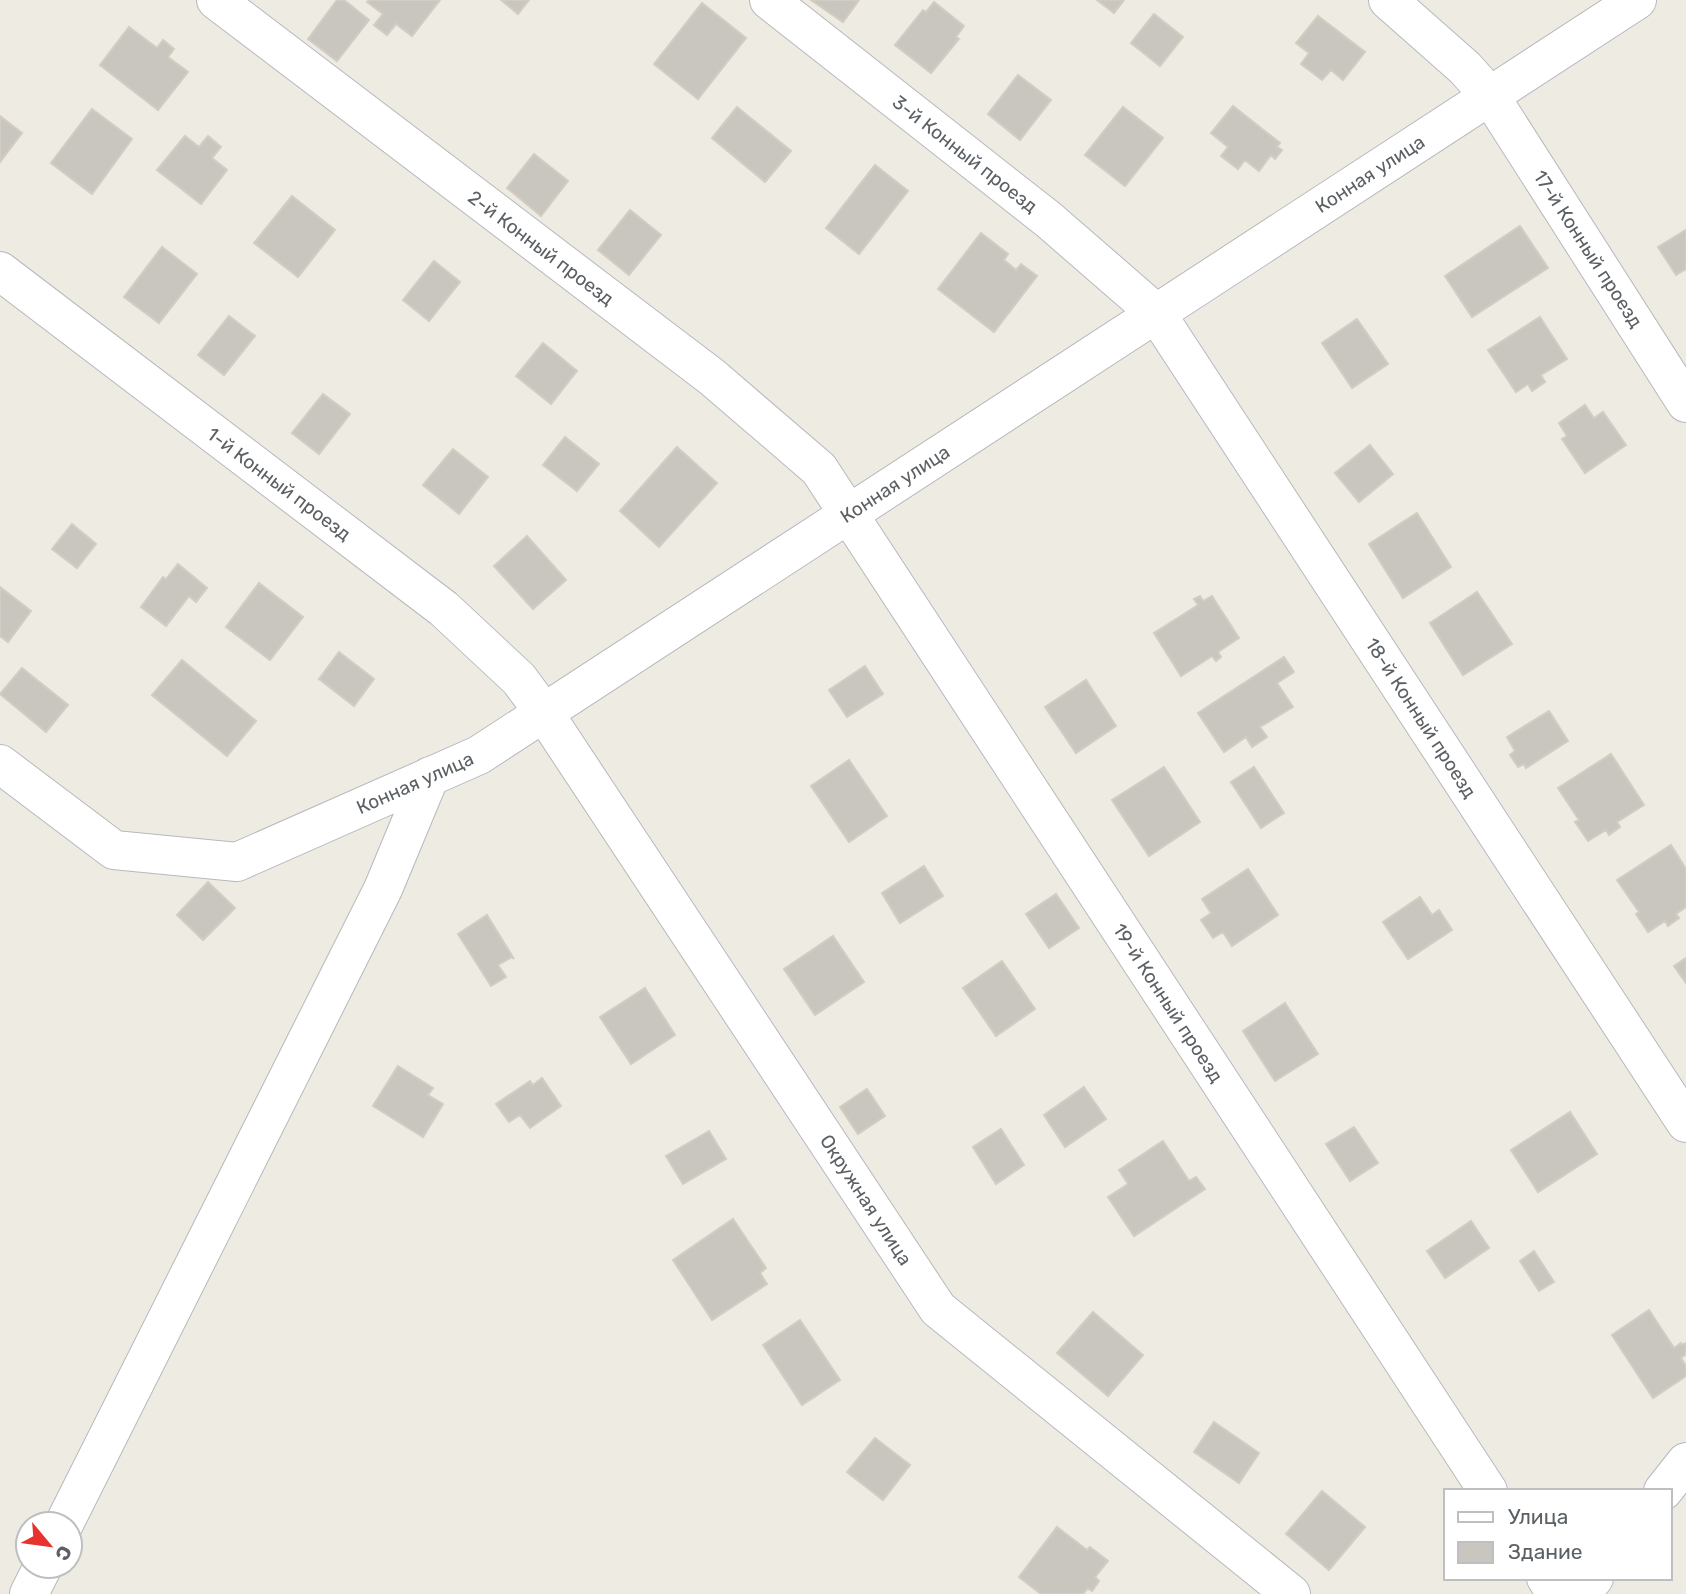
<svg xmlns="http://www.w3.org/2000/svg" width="1686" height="1594" viewBox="0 0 1686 1594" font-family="Rubik,sans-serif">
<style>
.building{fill:#c9c6c0;stroke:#d3ccc2;stroke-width:2}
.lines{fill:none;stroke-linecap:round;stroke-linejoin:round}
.minor-casing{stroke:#b6b9bd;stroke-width:40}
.minor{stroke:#fff;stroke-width:38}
.labels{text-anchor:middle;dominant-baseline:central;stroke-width:5;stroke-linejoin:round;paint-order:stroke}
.street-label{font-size:19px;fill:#5b6064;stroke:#fff}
</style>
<rect width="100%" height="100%" fill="#eeebe3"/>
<path class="building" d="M337,0H344L369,20L337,61L308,39Z
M369,0H440L412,36L396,24L387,35L374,25L383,14L367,2Z
M501,0H529L518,14Z
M811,0H859L843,22Z
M1097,0H1124L1114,13Z
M934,2L964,26L956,37L959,39L931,73L895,45L923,10L926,12Z
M702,3L746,38L698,99L654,64Z
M1154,14L1183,37L1160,66L1131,43Z
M1318,16L1365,52L1343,80L1331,70L1322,80L1301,64L1309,53L1296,43Z
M129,27L157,48L163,40L174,49L168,57L188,72L158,110L100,65Z
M1018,75L1051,100L1020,140L988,114Z
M1233,106L1280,143L1277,147L1282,150L1275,159L1271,155L1259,171L1245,160L1238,169L1221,156L1228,147L1211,133Z
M737,107L791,151L765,182L712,138Z
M1123,107L1163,138L1125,186L1085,155Z
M92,109L132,139L92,194L51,163Z
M0,116L22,133L0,162Z
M185,136L199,147L208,136L221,147L212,158L227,170L201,204L157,170Z
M534,154L568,181L541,216L507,188Z
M875,165L908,191L859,254L826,228Z
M292,196L335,230L298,277L254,243Z
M630,210L661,235L629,275L598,250Z
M1520,226L1548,268L1472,317L1445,276Z
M1686,230V269L1676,275L1658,247Z
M981,233L1008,254L1004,260L1016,270L1021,264L1037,276L994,332L938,289Z
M162,247L197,274L159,323L124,297Z
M434,261L460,282L429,321L403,300Z
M229,316L255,336L224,375L198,355Z
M1540,317L1567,359L1541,375L1545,382L1532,391L1528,384L1516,392L1488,350Z
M1357,319L1388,364L1352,388L1322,343Z
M543,343L577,371L551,404L516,376Z
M323,394L350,414L319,454L292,433Z
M1585,405L1594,418L1603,412L1626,445L1585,473L1562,439L1567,436L1559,423Z
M565,437L599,464L577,491L543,465Z
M1370,445L1393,474L1359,502L1335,473Z
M677,447L717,483L659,547L620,511Z
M453,449L488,477L459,514L423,485Z
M1417,513L1451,567L1403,598L1369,544Z
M72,524L96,544L77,568L52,549Z
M527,536L566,580L533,609L494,566Z
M178,564L207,588L196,602L189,596L166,626L141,607L163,577L166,579Z
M259,583L303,617L270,660L226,627Z
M0,587L31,611L8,642L0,636Z
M1477,592L1512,644L1463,675L1430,623Z
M1200,596L1203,601L1212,596L1239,638L1218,652L1221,657L1216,661L1212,656L1181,676L1154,633L1198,605L1194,599Z
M339,652L374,679L354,706L319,679Z
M1284,657L1294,672L1277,683L1293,707L1260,727L1267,737L1252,747L1246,737L1224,752L1198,713Z
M182,660L256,721L227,756L152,695Z
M865,666L883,694L847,717L829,690Z
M22,668L68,705L46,732L0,694Z
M1086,680L1116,726L1076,753L1045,707Z
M1549,711L1568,741L1526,768L1524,764L1518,767L1510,755L1515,751L1507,737Z
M1611,754L1644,805L1617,822L1620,827L1609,835L1606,830L1588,841L1575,822L1579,820L1558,788Z
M849,760L887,816L849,842L811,786Z
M1164,767L1200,822L1149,856L1112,800Z
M1254,767L1284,813L1261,828L1231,782Z
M1671,845L1686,869V907L1676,914L1679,918L1668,926L1665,921L1648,932L1636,914L1639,912L1617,880Z
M924,866L943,896L900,923L882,893Z
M1248,869L1278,915L1232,946L1223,932L1213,938L1201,920L1211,913L1202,899Z
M208,882L235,908L203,940L177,915Z
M1056,894L1079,928L1049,948L1026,914Z
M1420,897L1432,915L1439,910L1452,930L1408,959L1383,922Z
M487,915L514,959L512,957L498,965L506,977L491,986L458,934Z
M833,936L864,982L815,1015L784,969Z
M1686,958V983L1674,966Z
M1002,961L1035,1009L996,1036L963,988Z
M645,988L675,1035L631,1064L600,1017Z
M1285,1003L1318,1054L1275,1081L1243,1031Z
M398,1066L433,1088L428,1095L443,1104L423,1137L373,1106Z
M542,1078L561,1106L530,1128L520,1115L509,1122L496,1104L530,1081L533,1085Z
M1084,1087L1106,1119L1065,1147L1044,1115Z
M867,1089L885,1116L858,1134L840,1107Z
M1570,1112L1597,1154L1538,1192L1511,1150Z
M1354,1127L1378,1163L1350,1181L1326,1144Z
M1001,1129L1024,1165L996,1184L973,1147Z
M709,1131L726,1159L683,1184L666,1156Z
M1163,1141L1189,1181L1196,1177L1205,1189L1134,1236L1108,1197L1128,1184L1119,1170Z
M733,1219L766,1268L760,1273L767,1284L712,1320L673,1260Z
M1471,1221L1489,1248L1445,1278L1427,1251Z
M1534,1251L1554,1282L1539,1291L1520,1261Z
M1649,1310L1674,1348L1681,1343L1682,1345L1686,1343V1354L1681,1358L1686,1366V1376L1653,1398L1612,1335Z
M1093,1312L1143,1355L1108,1396L1057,1353Z
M800,1320L840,1380L802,1405L763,1345Z
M1214,1422L1259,1453L1239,1483L1194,1452Z
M875,1438L910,1465L883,1500L847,1472Z
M1322,1491L1365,1527L1329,1570L1286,1534Z
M1057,1527L1087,1550L1090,1547L1108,1561L1095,1577L1099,1581L1092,1591L1088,1588L1083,1594H1041L1019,1577Z"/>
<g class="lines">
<g class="minor-casing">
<path id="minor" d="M216,0L712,377L819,469L1488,1491
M769,0L1049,220L1156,313L1686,1123
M1388,0L1465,68L1490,96L1686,403
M0,271L444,609L519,679L544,713L938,1309L1291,1594
M0,764L114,850L237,862L479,755L1637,0
M1663,1491L1686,1462
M64,1524L383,889L430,776
M1546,1578L1556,1594
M29,1594L43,1566
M1581,1594L1594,1578"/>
</g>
<use href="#minor" class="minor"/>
</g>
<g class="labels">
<g class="street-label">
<text transform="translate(965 154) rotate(38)">3-й Конный проезд</text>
<text transform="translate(1370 174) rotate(-33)">Конная улица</text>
<text transform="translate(541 248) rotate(37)">2-й Конный проезд</text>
<text transform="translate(1588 249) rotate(57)">17-й Конный проезд</text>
<text transform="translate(279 484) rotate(37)">1-й Конный проезд</text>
<text transform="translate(895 484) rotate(-33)">Конная улица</text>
<text transform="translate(1421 718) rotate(57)">18-й Конный проезд</text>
<text transform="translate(415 783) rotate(-24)">Конная улица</text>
<text transform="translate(1168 1003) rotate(57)">19-й Конный проезд</text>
<text transform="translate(866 1200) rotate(57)">Окружная улица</text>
</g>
</g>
<rect x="1444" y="1489" width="228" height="91" fill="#ffffff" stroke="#bdbfc1" stroke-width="2"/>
<rect x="1458" y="1512" width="35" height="10" fill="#ffffff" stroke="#bdbfc1" stroke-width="2"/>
<text x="1508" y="1524" font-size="21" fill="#5b6064">Улица</text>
<rect x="1458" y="1542" width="35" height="21" fill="#c9c6c0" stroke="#bdbfc1" stroke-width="2"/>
<text x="1508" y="1559" font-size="21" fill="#5b6064">Здание</text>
<g transform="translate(49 1545) rotate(119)"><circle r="33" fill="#ffffff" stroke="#bdbfc1" stroke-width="2"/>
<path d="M0-5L12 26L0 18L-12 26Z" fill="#e8322f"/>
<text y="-10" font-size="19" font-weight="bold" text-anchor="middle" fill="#5b6064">С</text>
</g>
</svg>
